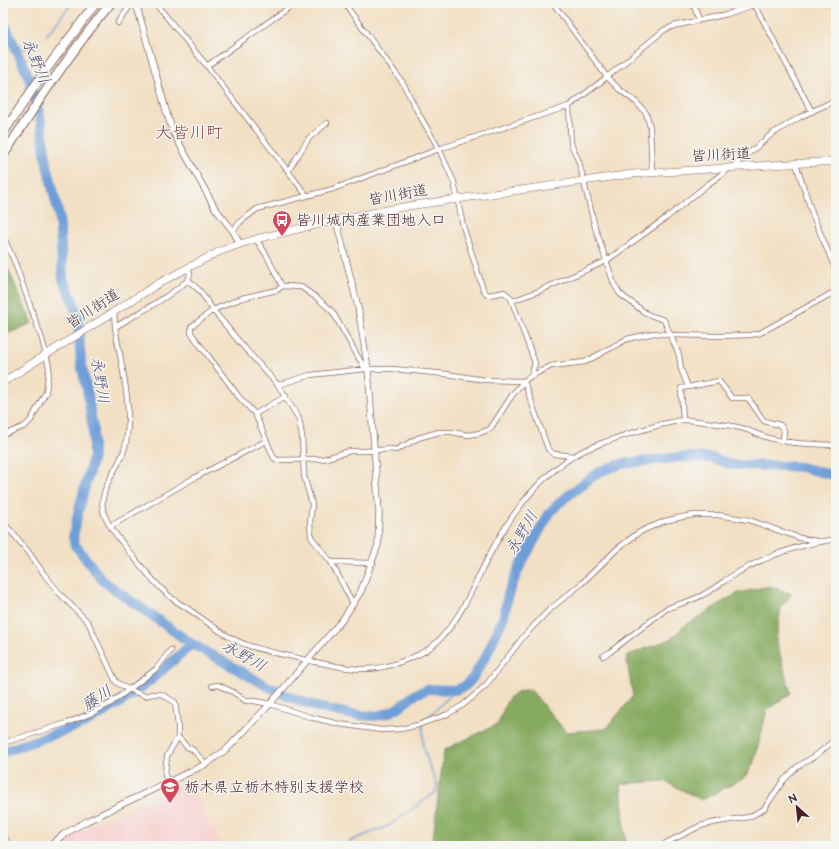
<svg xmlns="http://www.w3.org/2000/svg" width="839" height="849" viewBox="0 0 839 849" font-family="'Architects Daughter','Klee One',sans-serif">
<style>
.built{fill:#f7d0ce}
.forest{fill:#86ab60;stroke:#686546}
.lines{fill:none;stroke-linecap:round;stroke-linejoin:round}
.stream{stroke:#6e9ed8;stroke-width:1.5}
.river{stroke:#6e9ed8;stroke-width:10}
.minor-casing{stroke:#856361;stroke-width:6}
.tertiary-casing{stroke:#856361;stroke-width:7}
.primary-casing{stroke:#856361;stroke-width:8}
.motorway-casing{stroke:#856361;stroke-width:10}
.minor{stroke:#fff;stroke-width:4.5}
.tertiary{stroke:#fff;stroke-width:5.5}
.primary{stroke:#fff;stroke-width:7}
.motorway{stroke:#fff;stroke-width:8}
.labels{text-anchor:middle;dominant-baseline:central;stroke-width:3;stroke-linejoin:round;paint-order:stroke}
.street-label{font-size:15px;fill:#4a1f2b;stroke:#f6f6f2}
.poi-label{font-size:15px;fill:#4a1f2b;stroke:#f6f6f2;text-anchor:start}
.water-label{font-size:16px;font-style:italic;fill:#585270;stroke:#f6f6f2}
.quarter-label{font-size:17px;fill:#82484a;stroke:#f6f6f2}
</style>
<rect width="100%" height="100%" fill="#f6f6f2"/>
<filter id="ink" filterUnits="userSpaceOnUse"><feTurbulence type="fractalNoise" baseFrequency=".025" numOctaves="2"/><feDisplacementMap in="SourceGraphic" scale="8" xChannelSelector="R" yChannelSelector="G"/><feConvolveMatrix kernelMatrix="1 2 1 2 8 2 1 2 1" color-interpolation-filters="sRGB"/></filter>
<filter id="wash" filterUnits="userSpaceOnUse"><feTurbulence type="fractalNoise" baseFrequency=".012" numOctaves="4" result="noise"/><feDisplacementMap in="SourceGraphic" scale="16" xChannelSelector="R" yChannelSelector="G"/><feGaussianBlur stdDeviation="0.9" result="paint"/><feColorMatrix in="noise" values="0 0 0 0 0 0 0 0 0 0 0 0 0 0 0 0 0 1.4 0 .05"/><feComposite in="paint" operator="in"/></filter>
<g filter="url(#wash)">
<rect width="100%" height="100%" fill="#f2e0c4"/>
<path class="built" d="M188,783L222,846H61V844L75,834L94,824Z"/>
<path class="forest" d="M3,258L32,323L3,336Z
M770,586L792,594L781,607L776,641L791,693L767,710L754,762L746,777L702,800L664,781L621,784L626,844L623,846H432L444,750L498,724C507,703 505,692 530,689L566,732L606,729L633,696L626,656L671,639L683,627L724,601L738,593Z"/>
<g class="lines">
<path class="stream" d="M46,36L72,3
M18,52L32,44
M424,721L456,690
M343,846L353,840L388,826L435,793L437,785L429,765L423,745V725"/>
<path class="river" d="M3,23L6,27L29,78L40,116L47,165L59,215L63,279L73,301L78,318L81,364L87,390L93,429V457L79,509L73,537L75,545L103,581L192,644L265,685L292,698L320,708L355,715L376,716L388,713L398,708L416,694L428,689L456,690L465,686L472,679L487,654L504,616L508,594L519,568L549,514L557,505L570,494L588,480L601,471L621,464L681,457L712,458L732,465L787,466L801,467L836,476
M3,752L86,723L120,703L144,686L192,644"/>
</g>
</g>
<g filter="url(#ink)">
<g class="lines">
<g class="minor-casing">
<path id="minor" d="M155,3L207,66L288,171
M553,3L607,77L620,90L636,102L646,113L650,127L652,172
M693,3L699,20
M827,3L836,6
M755,5L812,112
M118,23L132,3
M207,66L295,3
M796,164L813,216L836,270
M307,196L288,171L309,138L327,123
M233,231L240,222L257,209L333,189L439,149L416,109L403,83L344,3
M3,236L15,263L42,339L49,367L46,392L31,420L25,426L3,435
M256,239L267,256L281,284L283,286
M188,268L190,274L188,280L200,291L213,310L241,344L278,385L299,419L302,436L304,476L312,504L310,522L311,537L331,562L373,563
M512,301L539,291L606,261L666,218L708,184L732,167L772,134L800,117L836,100
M114,311L115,327C140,312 166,299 188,280
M115,327C121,366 134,408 125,447C120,468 96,490 104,514C108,526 120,540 128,550C142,567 156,586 173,599C177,602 182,605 187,608C206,621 225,637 247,645C266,652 287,655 306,660C345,668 369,676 408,659C419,655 432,648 440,639C463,615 475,582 490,554C512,512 542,471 585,450C610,439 637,431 663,424C670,423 678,420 685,420C694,420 703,422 712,423C725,425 738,426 750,431C753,432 756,434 760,435C782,444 813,444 836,445
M365,369L332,311L317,298L301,287L283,286L277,290L242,298L213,310L191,327V333L239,397L255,414L274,458L278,460L323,459L350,451H366L391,449L396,450L418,438L439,432H452L468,435L480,433L490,429L513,394L524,381L531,376L551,366L585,362L627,339L654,333L670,335L718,336L750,335L760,333L836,291
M531,376L535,363L512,301L509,296L504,292L496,294L487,295L483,289L463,226L454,182L439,149L569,106
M524,381L548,449L554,454L574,456
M278,385L310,375L365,369H393L446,374L485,380L524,381
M688,387L719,381L732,398H748L764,421L780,425L784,430L783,441
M255,414L286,396
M683,420L681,388L688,387L681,369L679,355L664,320L647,314L620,294L614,284L595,227L579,162L571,144L569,106L607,77L664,30L674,26L727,14L759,3
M3,522L27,550L44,574L60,594L88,622L116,682L128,689L145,696L152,694H161L175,702L178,726V737L167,756L165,774L167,783
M111,526L194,478L266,441
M331,562L351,600L354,603
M603,656L610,652L666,609C679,603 694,601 706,593C716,588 725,580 735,574C766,556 800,544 836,539
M212,686L218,685L233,692L246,701H254L270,704L310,717L339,724L381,730L401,729L418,725L448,714L463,705L474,696L486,685L524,636L549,610L581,584L617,549L638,533L646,529L665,521L682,517L694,515H718L749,520L800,538L822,542
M178,737L187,747L192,749L206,764
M3,743L67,723L92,713L111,703L156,669L171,650
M3,835L10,846
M661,846L666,843L700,826L717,822L749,817L764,809L783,781L797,767L815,756L836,739"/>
</g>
<g class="tertiary-casing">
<path id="tertiary" d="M136,3L167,114L173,132L215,208L233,231L240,244
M50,846L64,834L87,821L206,764L227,749L270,704L343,619L361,591L378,545L379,512L368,369L358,307L336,220"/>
</g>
<g class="primary-casing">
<path id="primary" d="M3,382L161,282L218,252L240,244L256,239L336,220L408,206L632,174L836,161"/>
</g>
<g class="motorway-casing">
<path id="motorway" d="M3,133L45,71L96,3
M3,156C36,104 71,51 111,3"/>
</g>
<use href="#minor" class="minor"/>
<use href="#tertiary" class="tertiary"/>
<use href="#primary" class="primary"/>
<use href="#motorway" class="motorway"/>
</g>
</g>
<defs>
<g id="bus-pin" transform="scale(1)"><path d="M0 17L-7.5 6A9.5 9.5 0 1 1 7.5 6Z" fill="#d1495b" stroke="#f6f6f2"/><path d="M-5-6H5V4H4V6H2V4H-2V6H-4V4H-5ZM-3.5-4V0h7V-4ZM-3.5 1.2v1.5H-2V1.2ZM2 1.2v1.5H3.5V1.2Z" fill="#fff"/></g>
<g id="school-pin" transform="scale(1)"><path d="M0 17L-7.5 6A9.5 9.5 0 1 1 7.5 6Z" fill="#d1495b" stroke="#f6f6f2"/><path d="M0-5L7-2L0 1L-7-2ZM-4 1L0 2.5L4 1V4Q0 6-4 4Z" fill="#fff"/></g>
</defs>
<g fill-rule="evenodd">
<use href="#bus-pin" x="282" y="220"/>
<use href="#school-pin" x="170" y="787"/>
</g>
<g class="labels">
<g class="street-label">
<text transform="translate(721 155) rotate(-3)">皆川街道</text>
<text transform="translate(398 195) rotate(-10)">皆川街道</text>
<text transform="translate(93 309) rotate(-33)">皆川街道</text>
</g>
<g class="poi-label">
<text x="296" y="220">皆川城内産業団地入口</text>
<text x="184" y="787">栃木県立栃木特別支援学校</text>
</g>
<g class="water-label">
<text transform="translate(36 61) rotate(67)">永野川</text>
<text transform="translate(100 380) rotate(81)">永野川</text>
<text transform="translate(522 533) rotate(-60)">永野川</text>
<text transform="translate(244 656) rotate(30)">永野川</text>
<text transform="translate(97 698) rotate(-33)">藤川</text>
</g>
<g class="quarter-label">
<text x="189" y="133">大皆川町</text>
</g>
</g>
<rect width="839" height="849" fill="none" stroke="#f6f6f2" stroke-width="16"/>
<g transform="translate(797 807) rotate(333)" stroke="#f6f6f2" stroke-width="3" paint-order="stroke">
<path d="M0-3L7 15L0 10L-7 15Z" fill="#4a1f2b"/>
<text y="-6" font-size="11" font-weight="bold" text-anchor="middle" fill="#4a1f2b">N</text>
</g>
</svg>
